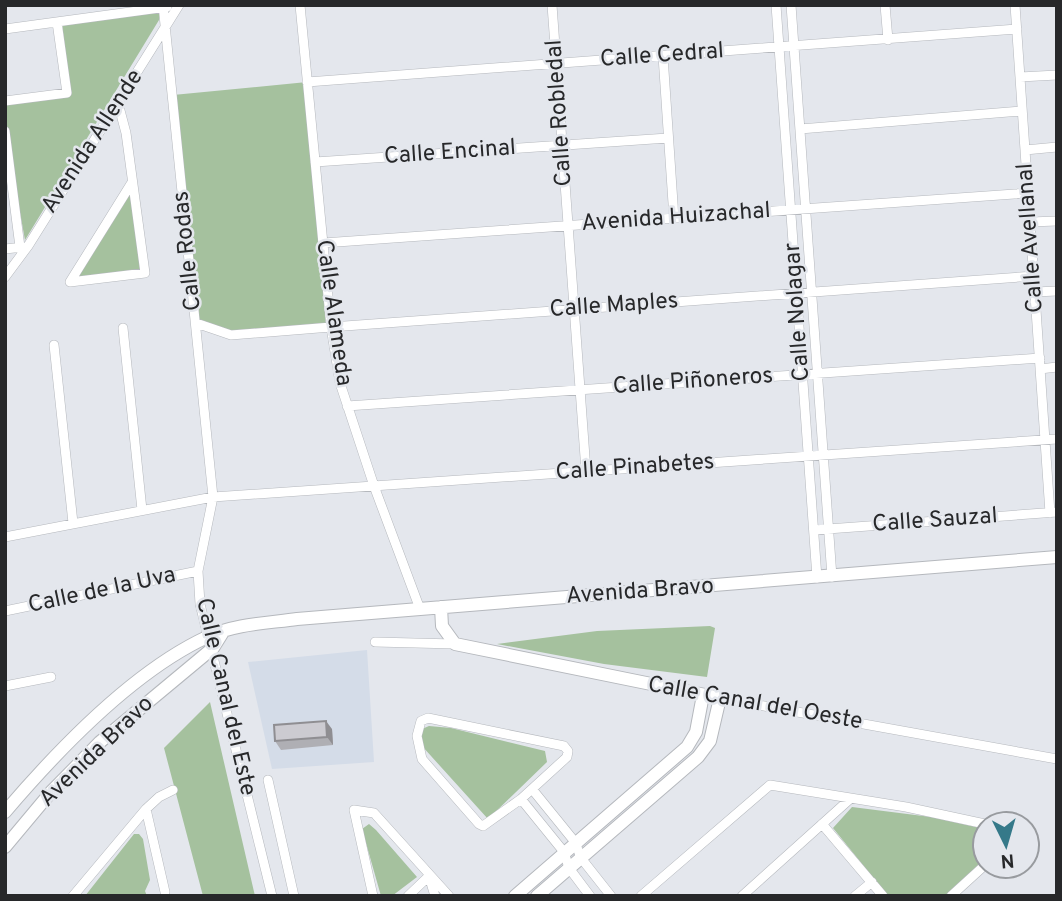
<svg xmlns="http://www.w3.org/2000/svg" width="1062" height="901" viewBox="0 0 1062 901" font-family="Overpass,sans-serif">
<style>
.built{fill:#d4dce8}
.green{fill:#a5c19e}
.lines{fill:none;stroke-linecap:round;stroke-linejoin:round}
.street-casing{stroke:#b5b8bd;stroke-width:10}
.secondary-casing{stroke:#b5b8bd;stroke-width:14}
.street{stroke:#fff;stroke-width:9}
.secondary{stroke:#fff;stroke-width:12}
.wall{fill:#afafb4}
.shaded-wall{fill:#8f8e92}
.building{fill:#cccbd1;stroke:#8f8e92;stroke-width:2}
.labels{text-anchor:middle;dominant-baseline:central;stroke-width:5;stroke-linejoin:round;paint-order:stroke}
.street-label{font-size:23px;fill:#27282a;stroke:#e4e7ed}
</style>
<rect width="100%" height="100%" fill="#e4e7ed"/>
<path class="built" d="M367,650L374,762L272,769L248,662Z"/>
<path class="green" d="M161,11L159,20L25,240L5,130V99L70,88L62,24Z
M307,82L330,325L231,334L197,322L173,95Z
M131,187L144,271L72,280Z
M710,626L715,628L707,677L604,664L497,644L597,631Z
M210,702L255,896H203L164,748Z
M429,726L451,728L545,751L547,762L488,819L422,746V729Z
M852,807L931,817L985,829V862L948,896H888L833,828Z
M369,824L376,830L417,877L392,896H381L362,829Z
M134,834H139L143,839L150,880L145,891L147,896H85Z"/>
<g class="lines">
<g class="street-casing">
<path id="street" d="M163,5L213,497L198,571L200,604L272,896
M300,5L331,327L340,383L374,486L420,609
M552,5L586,471
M776,5L817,578
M791,5L832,577
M885,5L888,40
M1015,5L1050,513
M5,29L167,7
M663,56L674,218
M1020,77L1057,75
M307,82L1017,29
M5,101L67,93L57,22
M800,129L1022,111
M5,131L20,247
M1025,150L1057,147
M315,162L668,138
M1030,222L1057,221
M323,243L1028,193
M5,249L23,247
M5,277L28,246L179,5
M70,282L145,273L126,133L118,103
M70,282L131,184
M1035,292L1057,291
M196,323L231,335L331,327L1034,276
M123,328L142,510
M54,345L73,523
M1040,369L1057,367
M347,406L1040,358
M814,530L1057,512
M5,537L213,497L1057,439
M5,611L198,571
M375,642L455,644
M5,686L51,677
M720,698L1057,759
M428,718L564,746L568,751L567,757L521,799L483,826L479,824L422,759L417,736L421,721Z
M268,780L294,896
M532,789L575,842L581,858L611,896
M521,799L564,852L569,868L590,896
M146,809L165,892
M822,824L883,896
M429,876L435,896
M73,896L146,809L159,797L173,790
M373,896L354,810L374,813L449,896
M408,896L429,876
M641,896L770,785L906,807L985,824
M742,896L850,799
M855,896L872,882
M951,896L985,865"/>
</g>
<g class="secondary-casing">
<path id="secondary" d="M441,607L442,626L455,644L720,698L710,741L698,757L537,896
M5,812C57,751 134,671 207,637C234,624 268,623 297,619L1057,557
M5,847L51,792L100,742L213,648L223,632
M515,896L687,747L696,732L703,695"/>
</g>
<use href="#street" class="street"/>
<use href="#secondary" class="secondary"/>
</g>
<path class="wall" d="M332,729L333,745L281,750L275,741Z"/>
<path class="shaded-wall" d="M326,721L332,729L333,745L327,737Z"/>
<path class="building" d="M326,721L327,737L275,741L274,725Z"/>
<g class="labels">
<g class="street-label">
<text transform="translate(662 56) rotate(-4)">Calle Cedral</text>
<text transform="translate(560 113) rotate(-94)">Calle Robledal</text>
<text transform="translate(93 142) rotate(-57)">Avenida Allende</text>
<text transform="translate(450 153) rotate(-4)">Calle Encinal</text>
<text transform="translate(676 218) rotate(-4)">Avenida Huizachal</text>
<text transform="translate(1031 238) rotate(-94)">Calle Avellanal</text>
<text transform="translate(188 251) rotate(-96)">Calle Rodas</text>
<text transform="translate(614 306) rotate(-4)">Calle Maples</text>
<text transform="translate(798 312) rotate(-94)">Calle Nolagar</text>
<text transform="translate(333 313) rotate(82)">Calle Alameda</text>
<text transform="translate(693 382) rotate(-4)">Calle Piñoneros</text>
<text transform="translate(635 468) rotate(-4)">Calle Pinabetes</text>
<text transform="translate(935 521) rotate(-4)">Calle Sauzal</text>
<text transform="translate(102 591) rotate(-12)">Calle de la Uva</text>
<text transform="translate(640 592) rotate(-4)">Avenida Bravo</text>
<text transform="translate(225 697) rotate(77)">Calle Canal del Este</text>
<text transform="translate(755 704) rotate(10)">Calle Canal del Oeste</text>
<text transform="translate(97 752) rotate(-44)">Avenida Bravo</text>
</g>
</g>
<rect width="1062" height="901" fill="none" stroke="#27282a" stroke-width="14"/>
<g transform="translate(1006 845) rotate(175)"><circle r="33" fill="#e4e7ed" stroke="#989b9f" stroke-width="2"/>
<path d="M0-5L12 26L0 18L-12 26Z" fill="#357989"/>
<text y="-10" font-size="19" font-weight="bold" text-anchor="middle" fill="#27282a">N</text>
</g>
</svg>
